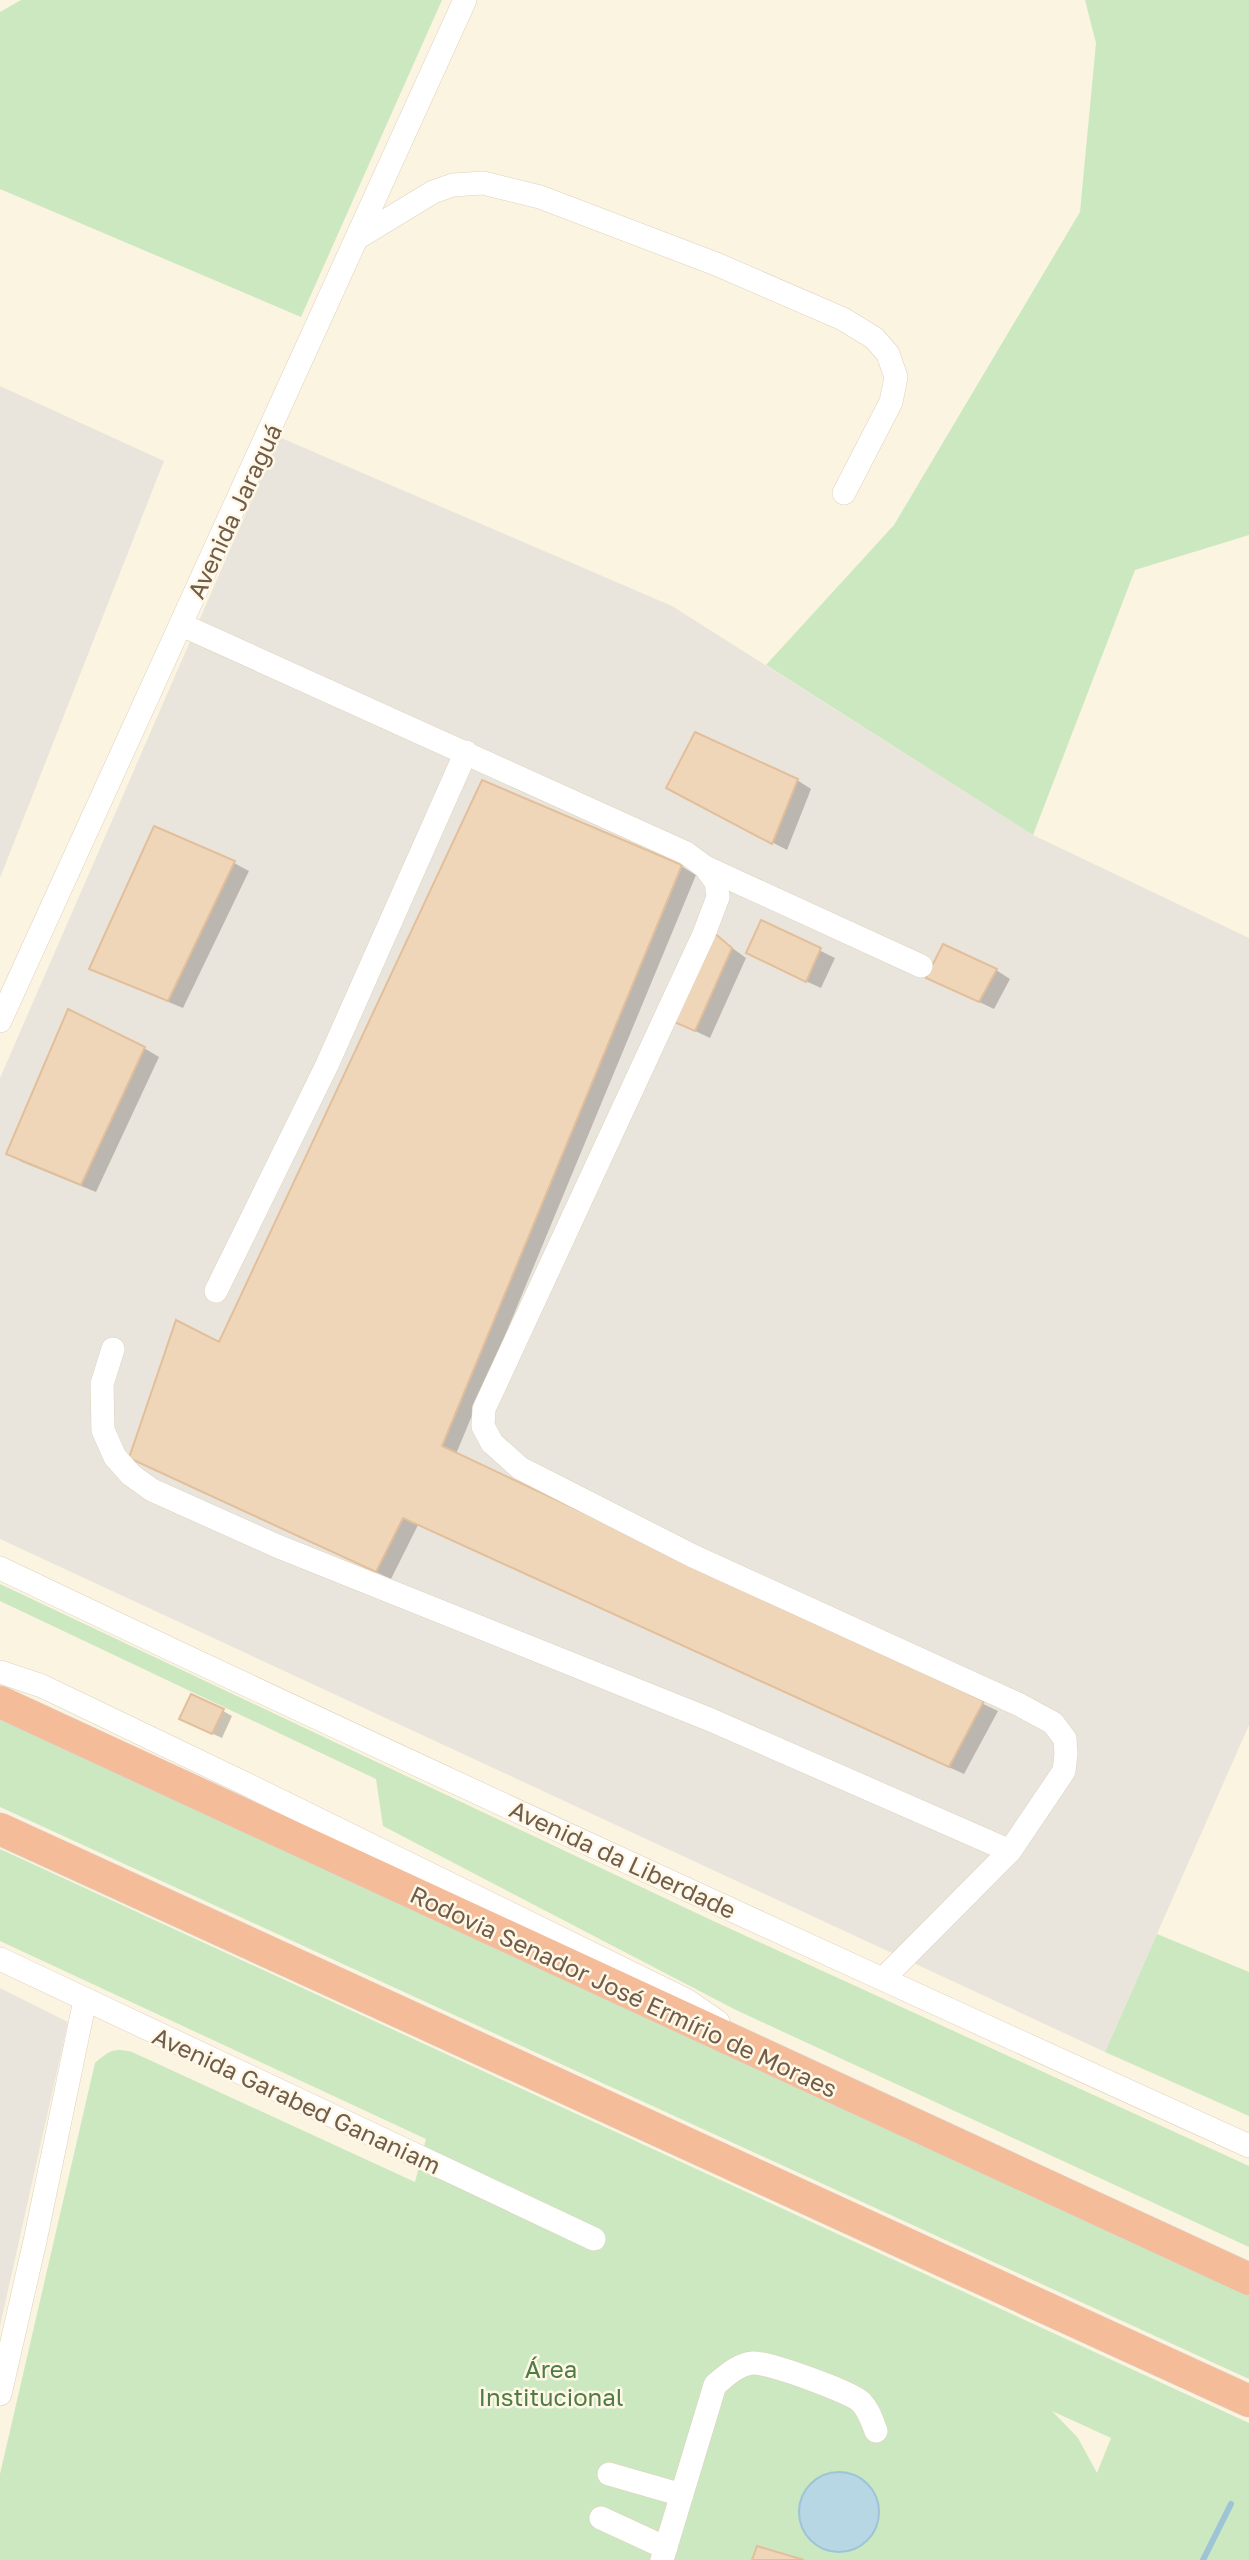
<svg xmlns="http://www.w3.org/2000/svg" width="1249" height="2560" viewBox="0 0 1249 2560" font-family="'Golos Text',sans-serif">
<style>
.industrial{fill:#eae5dc}
.green{fill:#cbe8c0;fill-rule:evenodd}
.water{fill:#b7d7e4;stroke:#9dc5d5;stroke-width:2}
.shadow{fill:#0003}
.lines{fill:none;stroke-linecap:round;stroke-linejoin:round}
.stream{stroke:#9dc5d5;stroke-width:6}
.building{fill:#f0d6b9;stroke:#e2bf9a;stroke-width:2}
.minor-casing{stroke:#dfd1bd;stroke-width:24}
.highway-casing{stroke:#ddd8d3;stroke-width:33}
.minor{stroke:#fff;stroke-width:23}
.highway{stroke:#f4bc99;stroke-width:32}
.labels{text-anchor:middle;dominant-baseline:central;stroke-width:5;stroke-linejoin:round;paint-order:stroke}
.street-label{font-size:24px;fill:#715c49;stroke:#fff8e7}
.park-label{font-size:24px;fill:#4e7c44;stroke:#fff8e7}
</style>
<rect width="100%" height="100%" fill="#fbf4e1"/>
<path class="industrial" d="M0,386L164,461L0,878Z
M279,437L672,606L1033,835L1249,938V1725L1105,2052L0,1539V1078Z
M0,1988L68,2022L0,2326Z"/>
<path class="green" d="M21,0H442L301,317L0,189V12Z
M1085,0H1249V535L1135,570L1033,835L766,665L894,525L1080,212L1096,43Z
M0,1584L711,1920L1249,2166V2247L736,2010L383,1826L376,1779L0,1601Z
M0,1717L1249,2291V2379L0,1807Z
M0,1849L1249,2423V2560H0V2474L95,2063C108,2051 115,2047 132,2052L415,2182L426,2139L0,1941ZM1052,2411L1111,2438L1097,2473L1078,2438Z
M1157,1934L1249,1972V2116L1105,2052Z"/>
<path class="water" d="M799 2512a40 40 0 1 1 80 0a40 40 0 1 1-80 0Z"/>
<path class="shadow" d="M797,780L811,789L787,850L683,796Z
M234,863L249,871L183,1008L106,976L91,968Z
M681,866L696,875L456,1454L998,1711L964,1774L418,1525L391,1579L146,1465L220,1345Z
M762,922L835,958L821,988L762,961Z
M713,934L746,958L710,1038L689,1028Z
M996,970L1010,979L994,1009L929,978Z
M144,1048L159,1057L96,1192L22,1162L8,1153Z
M223,1711L232,1716L222,1738L191,1724Z"/>
<g class="lines">
<path class="stream" d="M1203,2560L1231,2504"/>
</g>
<path class="building" d="M695,732L798,779L772,844L666,788Z
M482,780L682,865L442,1446L984,1701L949,1767L403,1518L376,1572L129,1458L176,1320L219,1342Z
M154,826L235,861L168,1001L89,969Z
M761,920L821,948L806,982L746,953Z
M712,931L732,948L695,1031L672,1021Z
M943,944L997,969L979,1002L926,978Z
M68,1009L145,1047L81,1185L6,1154Z
M191,1694L224,1709L212,1734L179,1719Z
M757,2546L804,2560H752Z"/>
<g class="lines">
<g class="minor-casing">
<path id="minor" d="M359,237L433,192L453,185L483,183L540,197L716,264L843,319L874,338L888,354L896,377L891,402L844,493
M705,867L921,966
M0,1021L465,0
M216,1291L327,1065L466,752
M113,1349L102,1384L103,1430L115,1457L131,1475L152,1490L277,1546L711,1720L1010,1851L1064,1771L1066,1754L1065,1739L1053,1723L1020,1705L693,1556L520,1468L492,1443L483,1426L484,1409L704,934L718,897L716,882L705,867L686,853L182,625
M0,1568C414,1766 831,1956 1249,2146
M0,1672L42,1686L242,1782L686,2000L718,2022
M0,1959L594,2239
M883,1979L1010,1851
M0,2394L35,2241L85,2000
M609,2474L682,2495
M601,2518L666,2548
M662,2560L715,2385C726,2376 738,2364 753,2363C768,2362 851,2392 861,2402C869,2410 872,2421 876,2431"/>
</g>
<g class="highway-casing">
<path id="highway" d="M0,1702L1249,2279
M0,1829L1249,2401"/>
</g>
<use href="#minor" class="minor"/>
<use href="#highway" class="highway"/>
</g>
<g class="labels">
<g class="street-label">
<text transform="translate(234 511) rotate(-65)">Avenida Jaraguá</text>
<text transform="translate(623 1859) rotate(25)">Avenida da Liberdade</text>
<text transform="translate(624 1991) rotate(25)">Rodovia Senador José Ermírio de Moraes</text>
<text transform="translate(297 2100) rotate(25)">Avenida Garabed Gananiam</text>
</g>
<g class="park-label">
<text x="551" y="2368">Área<tspan x="551" dy="28">Institucional</tspan></text>
</g>
</g>
</svg>
